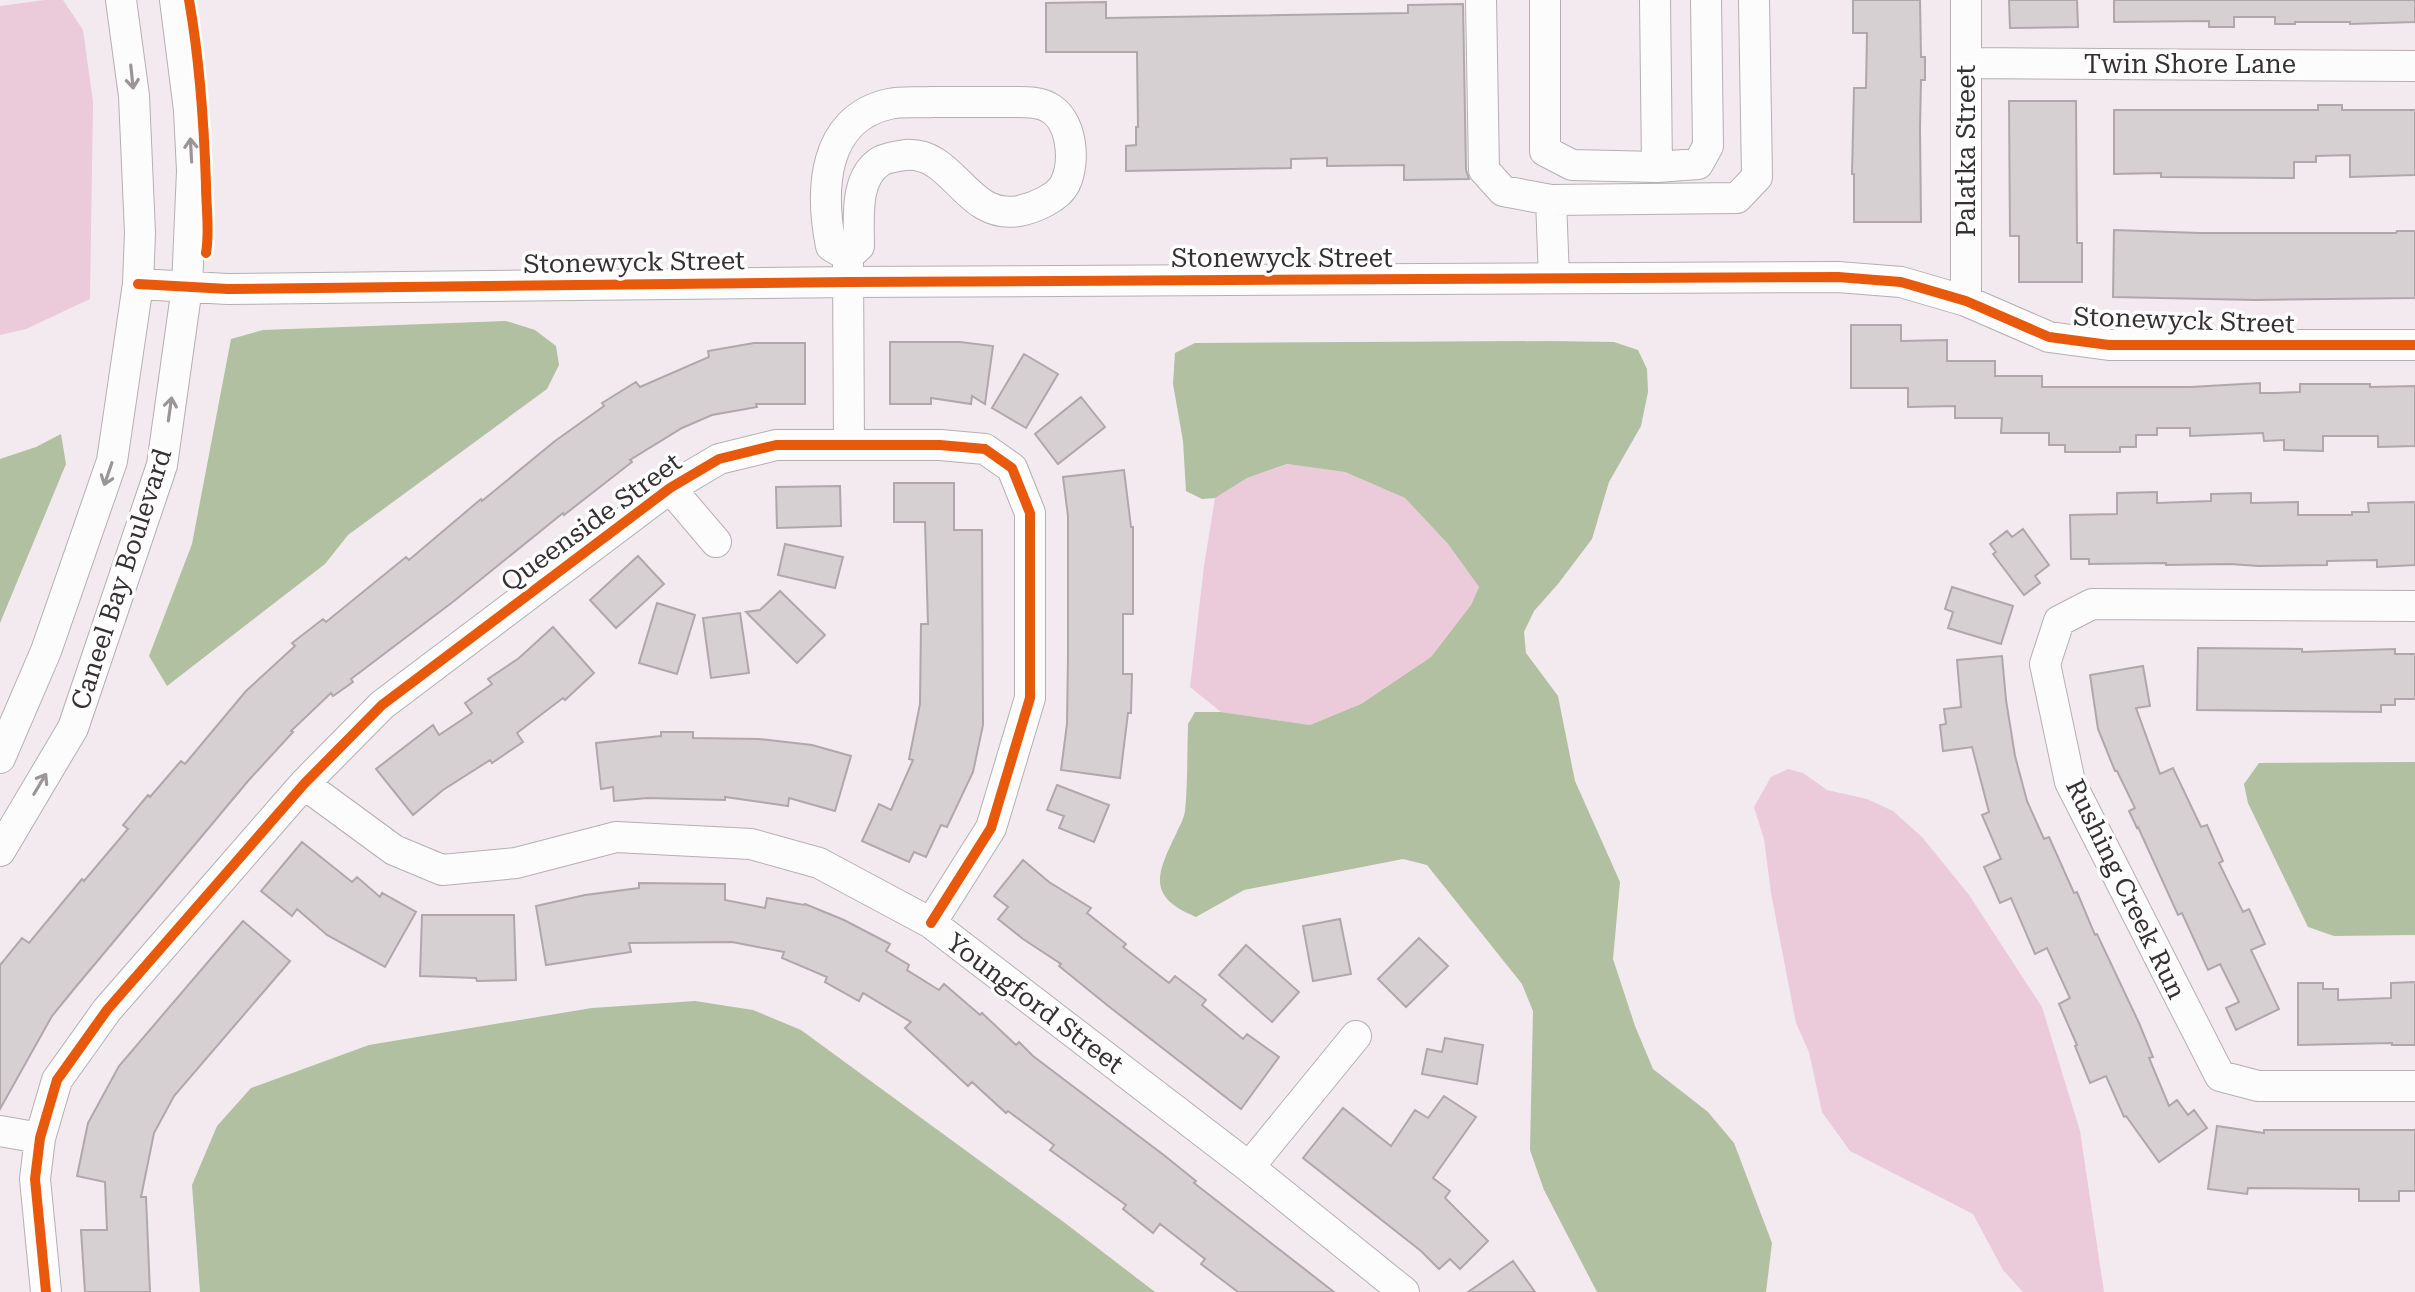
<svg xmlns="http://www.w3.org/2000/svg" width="2415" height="1292" viewBox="0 0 2415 1292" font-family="'Roboto Serif',serif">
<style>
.green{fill:#ebcada}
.water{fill:#b0c0a0}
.building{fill:#d6d0d3;stroke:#aea8ab;stroke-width:2}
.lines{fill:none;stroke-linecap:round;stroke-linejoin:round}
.minor-casing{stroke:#b5afb2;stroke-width:32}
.minor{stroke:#fdfcfc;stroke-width:30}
.cycleway-casing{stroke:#fff;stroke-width:15}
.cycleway{stroke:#e8590c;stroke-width:10}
.oneway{stroke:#9a9698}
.labels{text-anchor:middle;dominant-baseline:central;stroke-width:7;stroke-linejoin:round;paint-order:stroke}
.street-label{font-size:26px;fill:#363033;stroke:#fff}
</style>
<rect width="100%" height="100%" fill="#f2eaee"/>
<path class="green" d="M45,0H63L83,30L93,102L90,299L26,329L0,335V6Z
M1288,464L1345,472L1405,498L1448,544L1479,587L1471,605L1431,657L1361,704L1310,725L1221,712L1190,687L1204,566L1215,498L1247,478Z
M1788,769L1803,773L1827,790L1867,799L1893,811L1922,837L1969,895L2042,1007L2080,1131L2104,1292H2023L2003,1270L1973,1214L1850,1151L1822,1112L1809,1052L1796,1023L1771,893L1764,839L1754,807L1771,777Z"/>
<path class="water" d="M506,321L535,330L556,346L559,365L547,389L348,535L325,564L167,686L149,656L192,544L231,339L263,330Z
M1548,341L1614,342L1638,350L1647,369L1648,392L1641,426L1609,482L1592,539L1558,584L1534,611L1524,632L1526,653L1558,696L1575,781L1620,882L1613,959L1635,1026L1653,1069L1708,1112L1734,1143L1772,1243L1766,1292H1597L1544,1190L1530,1150L1533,1011L1522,984L1427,865L1403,859L1244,890L1196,917C1147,897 1156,875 1176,834C1179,827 1184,819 1185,811C1188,783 1187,753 1188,724L1195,712H1221L1310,725L1361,704L1431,657L1471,605L1479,587L1448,544L1405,498L1345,472L1287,464L1247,478L1215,498L1202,499L1186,491L1183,441L1173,384L1175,353L1195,343Z
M61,434L66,464L0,623V459L36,447Z
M2415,762V935L2334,936L2308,927L2248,803L2244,784L2259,763Z
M695,1001L753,1010L801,1030L1065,1223L1155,1292H200L192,1185L217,1126L251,1088L369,1045L592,1008Z"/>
<path class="building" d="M1853,0H1920L1921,57H1925V80H1921L1920,128L1921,222H1854V174H1852L1854,88H1866L1867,33H1853Z
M2009,0H2077L2078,27L2010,28Z
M2114,0H2415V22L2350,24V22H2295V24H2275V17H2234V27H2209V21L2114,22Z
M1106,2V18L1408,13V5L1463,4L1466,170L1469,179L1404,180V165L1327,166V158L1291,159V168L1126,171V146L1136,145V127H1138L1137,52H1046V3Z
M2009,101H2076L2077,243H2082V282H2019V236H2010Z
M2318,105H2342V110H2415V175L2350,177V155L2316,156V162H2294V178L2161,177V173L2114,174V110H2318Z
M2114,230L2200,233H2396L2397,231H2415V298L2256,300L2113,297Z
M1851,325H1901V341L1947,340V361H1995V376H2042V387H2190L2260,383V393H2275L2300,392V384H2370V387L2415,386V446L2378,447V436H2323V451L2284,450V440L2264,441L2263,433L2190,436V428H2157V435H2136V447H2120V452H2065V445H2049V433H2001L2002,418H1955V406L1908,407V388H1851Z
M890,342H960L993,346L985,404L972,396L971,404L931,398V404H890Z
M754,343H805V404H756L757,407L712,415L682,428L630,460L632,462L564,515L563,513L454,601L351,679L353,682L333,696L331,693L291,731L293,732L248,781L74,989L52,1016L0,1109V965L22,938L29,943L82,879L84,881L128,829L123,825L148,795L150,797L181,761L185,764L246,691L295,646L292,643L323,619L326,622L406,557L409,560L481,499L482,501L555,441L604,406L602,403L636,382L640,387L709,357L708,351Z
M1024,354L1058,374L1026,428L992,408Z
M1081,397L1105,427L1058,464L1035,434Z
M1124,470L1131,527H1133V614H1123V674H1132L1131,713H1128L1120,778L1061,770L1067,724L1068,658V516L1063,477Z
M894,483H954V530H982L983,725L973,772L947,827L941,825L926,857L914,852L909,862L862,841L879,804L891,810L913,760L909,759L920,704L921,624H928L925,522H894Z
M840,486L841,526L777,528L776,487Z
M2157,492V503L2211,501V494L2251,493V503L2298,502V515H2352V512H2369L2368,503L2415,502V565L2377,567V560L2327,561V565L2259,566L2230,564L2166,565V563L2089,564V559H2071L2070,515L2117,514V493Z
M2023,529L2049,565L2035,576L2040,583L2024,595L1993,554L1996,552L1990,544L2007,531L2012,537Z
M785,544L843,557L835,588L778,575Z
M638,556L664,584L616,628L590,600Z
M1952,587L2013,606L2001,644L1948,628L1953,612L1945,609Z
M780,591L825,635L797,663L746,612L760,610Z
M657,603L695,615L677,674L639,663Z
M740,613L749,673L711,678L703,618Z
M553,627L594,673L565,700L563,698L517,733L523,742L492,763L490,760L443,790L413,815L376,769L433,725L439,735L472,713L465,703L492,684L488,679L519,658Z
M2198,648L2302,649V652L2395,649V654H2415V699H2395V705H2381V712L2197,710Z
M2002,656L2006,700L2015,756L2027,801L2044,839L2049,837L2074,893L2077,892L2095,935L2097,934L2139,1023L2153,1057L2149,1058L2169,1106L2177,1100L2188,1115L2194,1110L2207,1128L2159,1162L2126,1116L2124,1117L2106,1076L2090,1083L2075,1046L2077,1045L2059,1004L2070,998L2047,948L2035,954L2011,898L2000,903L1984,867L2001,859L1982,815L1989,812L1972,747L1943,751L1940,725L1946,724L1944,709L1961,707L1957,660Z
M2143,666L2150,706L2136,708L2160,774L2173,768L2201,827L2207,825L2223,861L2219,863L2243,912L2249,909L2265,944L2251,950L2279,1009L2236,1030L2226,1008L2239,1002L2220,964L2208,970L2182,913L2178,915L2138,827L2137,828L2129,811L2135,808L2117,771H2115L2098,729L2090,675Z
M661,732H693V738L759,739L812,745L851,756L835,811L789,798L788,806L725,797V800L648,798L614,801L613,787L601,789L596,743L661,736Z
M1057,785L1109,805L1094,842L1059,828L1064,816L1047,810Z
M302,842L352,882L357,877L380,897L382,893L416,912L385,967L327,935L297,909L292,916L261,891Z
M1023,860L1049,882L1091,908L1087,913L1126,944L1123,947L1169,983L1175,976L1206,1000L1202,1005L1243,1039L1247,1034L1279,1057L1241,1109L1107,1005L1059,966L1061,964L1023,939L998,919L1008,907L994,896Z
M639,883L725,884V900L765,908L767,898L804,905L805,904L844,920L890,944L886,951L909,965L907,970L939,990L944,984L980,1015L982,1013L1016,1045L1019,1042L1033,1056L1165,1156L1196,1181L1194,1183L1334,1292H1238L1201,1264L1205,1259L1160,1224L1153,1233L1123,1209L1126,1205L1050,1150L1054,1145L1008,1111L1006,1113L972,1082L968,1086L905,1028L911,1022L863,993L859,1001L825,982L827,977L782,958L784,952L732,942L629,943L631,952L546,965L536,906L585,895L639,888Z
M422,915H514L516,980L477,981L476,978L420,976Z
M1340,919L1351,974L1313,981L1303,926Z
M243,921L290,961L174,1096L154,1133L141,1197H146L150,1292H85L81,1230H107L105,1182L77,1176L88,1123L119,1066Z
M1419,938L1448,966L1406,1007L1378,979Z
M1246,945L1299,992L1272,1022L1219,975Z
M2415,982V1045H2392V1043L2298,1045V983H2323V989H2338V1000L2391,998V983Z
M1445,1038L1483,1045L1477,1084L1422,1074L1427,1049L1442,1052Z
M1444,1096L1476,1117L1433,1178L1450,1191L1445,1198L1488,1241L1460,1269L1450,1259L1439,1269L1421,1251L1303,1158L1343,1108L1391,1146L1415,1110L1428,1118Z
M2217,1126L2264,1133V1130H2415V1191H2399V1201H2359V1189L2248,1188L2247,1194L2208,1189Z
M1513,1261L1535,1292H1468Z"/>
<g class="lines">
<g class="minor-casing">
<path id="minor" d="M1481,0L1484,170L1503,191L1551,200L1737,198L1757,177L1754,0
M1545,0V151L1572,165L1657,167
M1655,0L1657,167L1698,164L1708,146L1706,0
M1966,0V301
M1966,63L2415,66
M1018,102C1028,102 1039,102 1048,107C1072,119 1076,161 1065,184C1058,198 1034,208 1019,211C965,220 955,151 905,155C898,156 887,158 881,161C854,177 859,220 859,246L848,256L831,246C820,191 822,119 889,104C902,101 918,103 932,102C960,102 989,102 1018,102Z
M1551,200L1554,278
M848,263L849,445
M138,284L228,289L850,282L1838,277L1901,282L1966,301L2049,337L2109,345H2415
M670,488L716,542
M2415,606L2092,604L2059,621L2045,664L2070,782L2220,1076L2258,1086H2415
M0,758L46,651L112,461L138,284L140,233L134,96L121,0
M304,784L394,850L442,870L516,863L616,837L751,844L819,863L931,923L1249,1167L1404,1292
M0,851L73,728L162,465L187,287L192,171L189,110L175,0
M0,1131L40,1138
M1249,1167L1356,1036
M46,1292L35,1179L40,1138L57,1080L107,1010L304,784L382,705L670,488L719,459L776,445H940L985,449L1012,468L1030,513V698L991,828L931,923"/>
</g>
<use href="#minor" class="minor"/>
<g class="cycleway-casing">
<path id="cycleway" d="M189,0C200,62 204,123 206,185C206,208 210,231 206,253
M138,284L228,289L850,282L1838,277L1901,282L1966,301L2049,337L2109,345H2415
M46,1292L35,1179L40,1138L57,1080L107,1010L304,784L382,705L670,488L719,459L776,445H940L985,449L1012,468L1030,513V698L991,828L931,923"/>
</g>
<use href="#cycleway" class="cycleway"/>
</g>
<defs><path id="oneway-shaft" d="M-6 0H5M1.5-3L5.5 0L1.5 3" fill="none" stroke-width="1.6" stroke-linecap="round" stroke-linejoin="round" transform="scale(2)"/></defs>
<g class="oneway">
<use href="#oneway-shaft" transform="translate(132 77) rotate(84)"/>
<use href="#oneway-shaft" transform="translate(191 150) rotate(-93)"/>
<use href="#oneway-shaft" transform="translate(170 409) rotate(-82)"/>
<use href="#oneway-shaft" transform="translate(108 474) rotate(109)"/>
<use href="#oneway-shaft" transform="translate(40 784) rotate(-59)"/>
</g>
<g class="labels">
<g class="street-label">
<text x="2190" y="64">Twin Shore Lane</text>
<text transform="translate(1966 151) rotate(-90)">Palatka Street</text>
<text x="1282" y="258">Stonewyck Street</text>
<text transform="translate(634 262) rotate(-1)">Stonewyck Street</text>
<text transform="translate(2184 320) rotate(2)">Stonewyck Street</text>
<text transform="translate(591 522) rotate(-36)">Queenside Street</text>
<text transform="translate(121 579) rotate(-72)">Caneel Bay Boulevard</text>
<text transform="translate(2126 889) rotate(64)">Rushing Creek Run</text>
<text transform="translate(1035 1003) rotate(37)">Youngford Street</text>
</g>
</g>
</svg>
